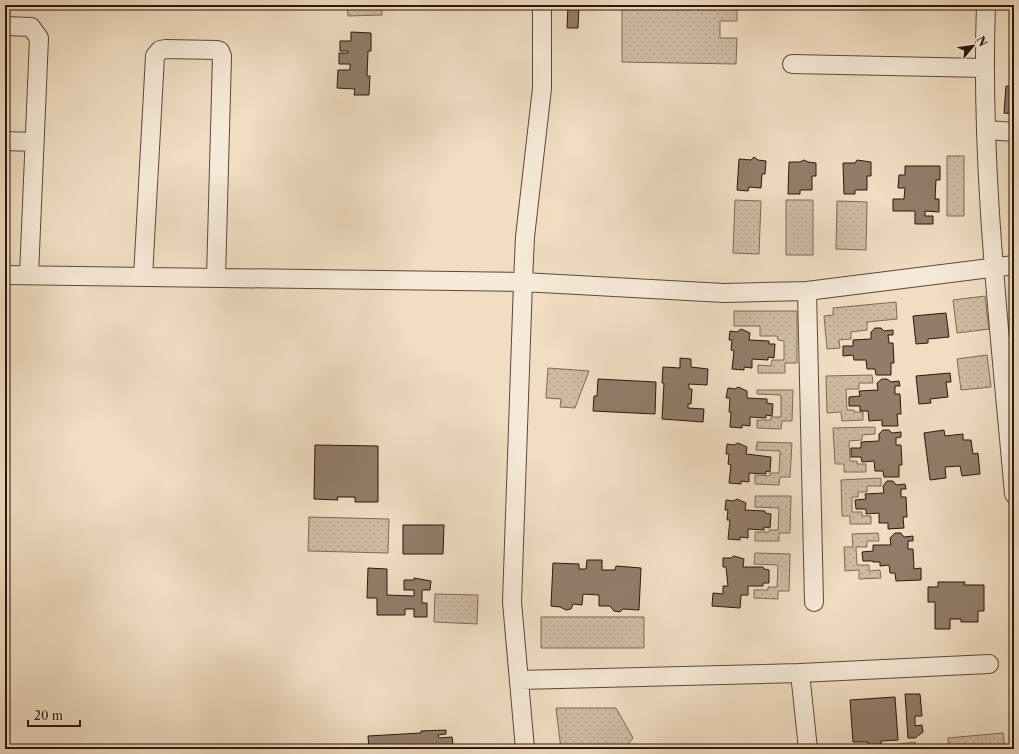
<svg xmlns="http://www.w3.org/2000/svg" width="1019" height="754" viewBox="0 0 1019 754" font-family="'Libre Caslon Text',serif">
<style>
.grass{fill:url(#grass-dots);stroke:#7e6857}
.building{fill:#927d6a;stroke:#2d150b}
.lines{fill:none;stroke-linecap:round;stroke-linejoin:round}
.street-casing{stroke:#5e4739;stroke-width:20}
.street{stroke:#f5e9d7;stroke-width:18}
</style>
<defs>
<pattern id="grass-dots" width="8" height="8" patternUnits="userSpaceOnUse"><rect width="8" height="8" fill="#cfbba3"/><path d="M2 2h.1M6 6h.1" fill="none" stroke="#b2a08b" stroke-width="1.8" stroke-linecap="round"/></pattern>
</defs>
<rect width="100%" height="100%" fill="#f0ddc2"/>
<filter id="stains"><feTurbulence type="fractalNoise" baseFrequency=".005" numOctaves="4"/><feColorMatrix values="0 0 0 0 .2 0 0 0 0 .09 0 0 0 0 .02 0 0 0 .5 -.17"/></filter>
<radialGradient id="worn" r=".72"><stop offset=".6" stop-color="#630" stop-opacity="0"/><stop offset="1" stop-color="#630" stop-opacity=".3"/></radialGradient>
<path class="grass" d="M347,5H382V15L348,16Z
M622,5H737V21H720V38H737L736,64L622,62Z
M947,156H964V216H947Z
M735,200L761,201L759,254L733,253Z
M786,200H813V255H786Z
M837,201L867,202L866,250L836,249Z
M985,296L989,329L957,333L953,300Z
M896,302L897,319L867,322V330L851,332V339L839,340L840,348L827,349L824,316L833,315V308Z
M734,311H797V363H785V373H758V365L771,366L772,360H784V341L778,340L777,336H760V326H734Z
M987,355L991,387L961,390L957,359Z
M548,368L589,371L575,408L560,407L561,399L546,398Z
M872,375L873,383H859V389H846L847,410H854V412H863V420L842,421L841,412L827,413L826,376Z
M757,390H793L792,421H782L781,429L757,428V420H771V417H781V395L757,394Z
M875,427V434L862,435V440L849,441L850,461H857V464H866V472H844V464H835L833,428Z
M757,442L792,443L790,477H780L779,485L755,484V475L770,476V473H779L780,451L756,450Z
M881,478V486H867V492H858V497H852V512H862V516H871V524H850V516H842L841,480Z
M755,496H791L790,533H779V541H755V532H769V530H778L779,508L755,507Z
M309,517L389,519L388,553L308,551Z
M878,533L879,541H867V547H856L857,565H869V571L880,570L881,578L859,579V570L845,571L844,547H853L852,534Z
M755,553L790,554L789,591H778V599L754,598V590H768V587H777L778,565L754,564Z
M435,594L478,595L477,624L434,622Z
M541,617H644V648H541Z
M556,708H616L633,738L624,749H561Z
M1003,733L1005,749H949L948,738Z
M915,742L916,749H884V746Z"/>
<path class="building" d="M568,5H579L578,28H567Z
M351,32L371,33V51H368L367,76H370L369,95H354L355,89L337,88L338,70H350V64H339V53H348V51H340V41H351Z
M1006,86L1014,87V114L1004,113Z
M754,157L758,160L766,161L765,174H762L761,188L749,187L748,191L737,190L739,159L751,160Z
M804,160L808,162L816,163V176H812V190H800V194H788L789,162H800Z
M857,160L871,162V176H867V190H855V194H844L843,163H855Z
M905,166H940V180H936L935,199H939V212L925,211V216H933V224H915V211H893V199H904L905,188H898L899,175H905Z
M946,313L949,337L928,339V343L916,344L913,316Z
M875,328H881L884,331L893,330V335H888L889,343H893L894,363H891V375H876L875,369H867L866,360H854L853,355L843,356V346H853V340L871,339V332Z
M741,329L750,333L749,340L769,341V344H775L774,358L768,357V360L752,359V368L744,367V370L732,369L734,351L731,350L732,340H729L730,331L737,332Z
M680,358L691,359V367L708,369L707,385L689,384V389H692L691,404H688V408L704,409L703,422L662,419L664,383H662L663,367L680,368Z
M950,373L951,382H946L948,397L930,399L931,403L919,404L916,376Z
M598,379L656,382L655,414L593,411L594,396H597Z
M882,379H887L891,382L899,381L900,386H895V394H900L901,414H897L898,426H882V420L869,421L868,411H860V406H849V397L860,396L859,391L878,390L877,383Z
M738,387L747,391V398L767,399V403L773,404L772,416L766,415V418L750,417V426L742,425V428L730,427L731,412H729L730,398H726L728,388L735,389Z
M883,430H889L892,433L901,432V437L896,438V445H901L902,465H899V477H884L883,471H875L874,461L862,462L861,457H851V448H861V442L879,441V434Z
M944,430L945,436L963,434V440H971L973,454L978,453L980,474L962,476L960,466L945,467L946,478L930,480L924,433Z
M738,443L747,447L746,454L771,457L770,472L766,471V474L749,473V482L741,481V484L729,483L731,465L728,464L729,454H726L727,444L734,445Z
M315,445L378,446V502H355V497H337L338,500L314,499Z
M887,481H893L896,485L905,484L906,489H901V497H906L907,517H903L904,528L888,529V523H879V513L866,514V509H856L855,500L866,499L865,494L884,493L883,486Z
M737,499L746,503L745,510L765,511V513L771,514L770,528L764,527V530L748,529V538L740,537V540L728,539L730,520H727L728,510H725L726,500L733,501Z
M403,525H444L443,554H403Z
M895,533H901L904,537L913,536V541H908V549H913L914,569L921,568V580L896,581L895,573H890L889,565L880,566V562H873V561H863L862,552L873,551V545H891L890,538Z
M734,556L744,559L743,567H763L764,569L769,570V583H763V586H748V595H741L740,608L712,606L713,593L723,594V586H728L726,567H723V558H731Z
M587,560H602V570H615L616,566L641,568L639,610L623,609L620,612L614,611L610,606H599V595L583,594L582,605L573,604L571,609L566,610L560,607L551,606L553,563L579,564V569H586Z
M368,568L387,569V595L414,596V590H404V580H414V578L431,581L430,590H422V603H427V617H414V609H405V615H377V598H367Z
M938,582H965L964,585H984V611H978V622H961V619H950V629H935V602H928V587H938Z
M905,694H920L922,716H915V726L922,725L923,732L915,738H908Z
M895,697L898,740L881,741V749H868V742H853L850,700Z
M446,730V734L438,735L439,738L452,737L453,745L437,746V749H369L368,736L421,733V731Z"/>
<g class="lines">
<g class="street-casing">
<path id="street" d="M986,5C980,168 1000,332 1014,494
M5,26L31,27L39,38L29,275
M792,64L984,68
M987,130L1014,132
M5,141L34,142
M5,275L523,282L525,237L542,88V5
M143,277L155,56L160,50L166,49L217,50L220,51L222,56L216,278
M807,291L814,602
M800,673L808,749
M519,680L800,673L989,664
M525,749L512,602L523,282L724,293L807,291L1014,265"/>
</g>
<use href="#street" class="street"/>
</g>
<rect width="1019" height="754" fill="none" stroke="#f0ddc2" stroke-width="20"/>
<rect x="6" y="6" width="1007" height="742" fill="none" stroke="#2d150b" stroke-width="2"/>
<rect x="10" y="10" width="999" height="734" fill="none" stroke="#2d150b"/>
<g transform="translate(973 46) rotate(61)" stroke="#f5e9d7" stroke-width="3" paint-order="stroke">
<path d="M0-3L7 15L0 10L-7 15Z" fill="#2d150b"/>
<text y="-6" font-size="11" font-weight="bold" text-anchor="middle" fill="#2d150b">N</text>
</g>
<path d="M28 720v6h52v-6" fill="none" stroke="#2d150b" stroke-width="2"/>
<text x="34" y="720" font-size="12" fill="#2d150b" stroke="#f5e9d7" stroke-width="3" paint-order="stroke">20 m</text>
<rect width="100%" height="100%" filter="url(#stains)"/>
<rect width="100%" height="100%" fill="url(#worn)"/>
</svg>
